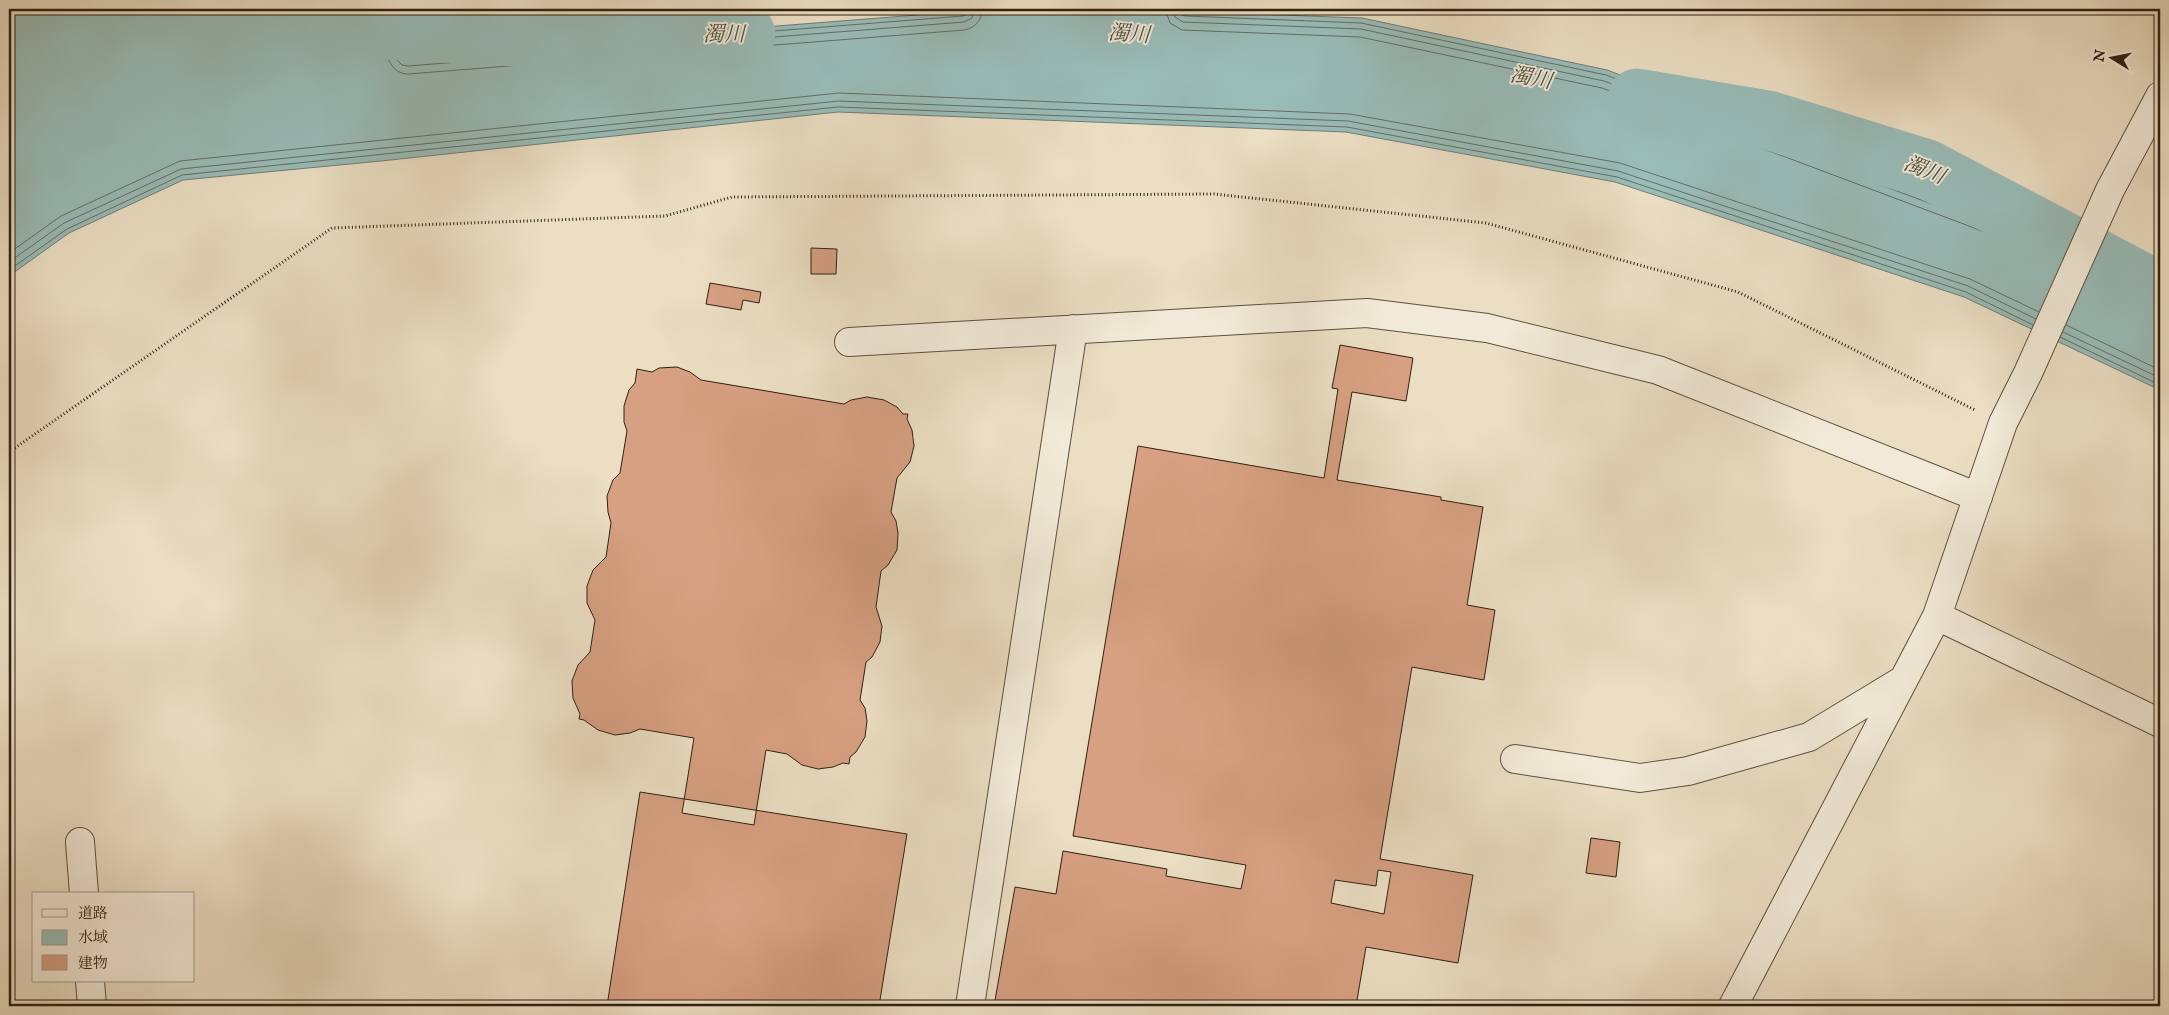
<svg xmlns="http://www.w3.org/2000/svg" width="2169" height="1015" viewBox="0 0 2169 1015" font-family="'IM FELL English','Noto Serif JP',serif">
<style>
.water{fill:#99bcb8;stroke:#6e7e75}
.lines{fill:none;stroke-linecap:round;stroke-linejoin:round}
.shore{stroke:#646e64;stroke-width:1}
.river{stroke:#99bcb8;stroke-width:59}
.building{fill:#d7a082;stroke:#2e2111;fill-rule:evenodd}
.minor-casing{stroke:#5d503e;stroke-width:30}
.path{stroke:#2e2111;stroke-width:3;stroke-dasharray:1 2.5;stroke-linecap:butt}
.minor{stroke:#f2ead8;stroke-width:28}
.labels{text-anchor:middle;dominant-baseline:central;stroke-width:4;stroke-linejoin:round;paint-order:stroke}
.water-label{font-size:21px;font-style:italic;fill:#4e5043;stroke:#f2ead8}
</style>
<rect width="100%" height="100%" fill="#ebdec3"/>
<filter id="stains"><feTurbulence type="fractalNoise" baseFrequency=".004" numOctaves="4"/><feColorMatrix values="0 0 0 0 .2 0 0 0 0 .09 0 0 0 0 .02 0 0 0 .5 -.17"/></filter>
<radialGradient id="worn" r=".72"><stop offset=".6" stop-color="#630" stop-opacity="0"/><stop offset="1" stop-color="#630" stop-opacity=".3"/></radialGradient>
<path class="water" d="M9,9H385L407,55L994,9H1118L1362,18L1607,70L2160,279V390L1964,297L1615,182L1346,132L838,112L381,161L183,180L69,233L9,276Z"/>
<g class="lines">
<path class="shore" d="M367,9C368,18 387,61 394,68C398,72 403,74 408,74L965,30C976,27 982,20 982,9
M375,9L376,15L397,60L402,65L408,66L964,22L972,18L975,9
M381,9L402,57L408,60L963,16L968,14L969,9
M1165,9L1170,23L1182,30L1360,37L1602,88L2062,261
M1173,9L1175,17L1183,22L1361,29L1604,81L2065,254
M1179,9L1180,14L1185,16L1361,23L1606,75L2067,249
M9,253L61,216L180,161L839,93L1350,114L1620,163L1970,279L2039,312
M2095,259L2160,283
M9,262L64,223L181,169L839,101L1348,121L1618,171L1968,286L2036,319
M2093,265L2160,289
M9,270L67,229L182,175L838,107L1347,127L1617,177L1966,292L2033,325
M2090,272L2152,296L2160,297
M2066,325L2160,370
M2063,332L2160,378
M2060,337L2160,385"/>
<path class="river" d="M315,26L516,37L746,34
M1637,98L1768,120L1927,169L2160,292"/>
</g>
<path class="building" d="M811,248L837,249L836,274H811Z
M710,283L761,292L759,303L743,300L741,310L706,304Z
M1340,345L1413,358L1406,401L1352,392L1337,480L1441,497V500L1483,507L1467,605L1495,610L1484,680L1412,667L1380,859L1473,875L1458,963L1366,947L1356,1006H994L1015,887L1056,894L1063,851L1167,869L1166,876L1241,889L1246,865L1073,836L1138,446L1324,478L1338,389L1332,388ZM1378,870L1391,872L1384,914L1331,903L1335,880L1376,886Z
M677,367L690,372L701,380L844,404L851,400L867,397L884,400L897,407L903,414H908L907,419L912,430L914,446L910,462L897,478L891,512L896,521L898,533L897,550L888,565L881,571L876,607L882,626L880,642L872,657L866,662L860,700L865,708L867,721L865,737L856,752L850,757L849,764L843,763L833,767L818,769L802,765L787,754L766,750L754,825L682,813L694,738L640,729L630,733L615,735L598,730L584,720L579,719L580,714L573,698L572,681L578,665L590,652L595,620L587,603V586L593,570L606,557L611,523L608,512L607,496L613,480L620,473L627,431L624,422V406L629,390L635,383L637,369L652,372L659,368Z
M640,792L907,834L879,1006H607Z
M1591,838L1620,842L1616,877L1586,873Z"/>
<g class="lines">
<g class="minor-casing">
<path id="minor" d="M849,342L1367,313L1487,328L1658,370L1978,497
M1937,616L2160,723
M1515,759L1640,778L1688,771L1809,737L1903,680
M80,842L84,894
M90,981L92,1006
M970,1006L1073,329
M1733,1006L1937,616L2003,423L2028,373L2110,190L2160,96"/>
</g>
<path class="path" d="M9,452L332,228L665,216L732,197L1214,194L1486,223L1738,292L1975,410"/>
<use href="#minor" class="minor"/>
</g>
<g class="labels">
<g class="water-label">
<text x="724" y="35">濁川</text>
<text transform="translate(1129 35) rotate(4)">濁川</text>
<text transform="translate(1531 79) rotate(10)">濁川</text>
<text transform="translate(1924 171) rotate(22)">濁川</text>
</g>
</g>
<rect width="2169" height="1015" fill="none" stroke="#ebdec3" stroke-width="30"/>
<rect x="10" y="10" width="2149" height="995" fill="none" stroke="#2e2111" stroke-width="2.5"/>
<rect x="15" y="15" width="2139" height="985" fill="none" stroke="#2e2111"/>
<rect x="32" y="892" width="162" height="90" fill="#f2ead8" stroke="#a49a88"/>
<rect x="42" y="909" width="25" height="8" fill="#f2ead8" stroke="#a49a88"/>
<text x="78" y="918" font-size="15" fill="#2e2111">道路</text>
<rect x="42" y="930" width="25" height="15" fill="#99bcb8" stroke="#a49a88"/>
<text x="78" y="942" font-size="15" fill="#2e2111">水域</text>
<rect x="42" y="955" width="25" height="15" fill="#d7a082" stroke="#a49a88"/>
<text x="78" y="968" font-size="15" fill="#2e2111">建物</text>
<g transform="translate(2112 58) rotate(280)" stroke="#f2ead8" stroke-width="4" paint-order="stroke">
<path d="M0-4L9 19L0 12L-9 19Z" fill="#2e2111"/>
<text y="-8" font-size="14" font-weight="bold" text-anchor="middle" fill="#2e2111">N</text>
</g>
<rect width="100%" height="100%" filter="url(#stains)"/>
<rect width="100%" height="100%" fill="url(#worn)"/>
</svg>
